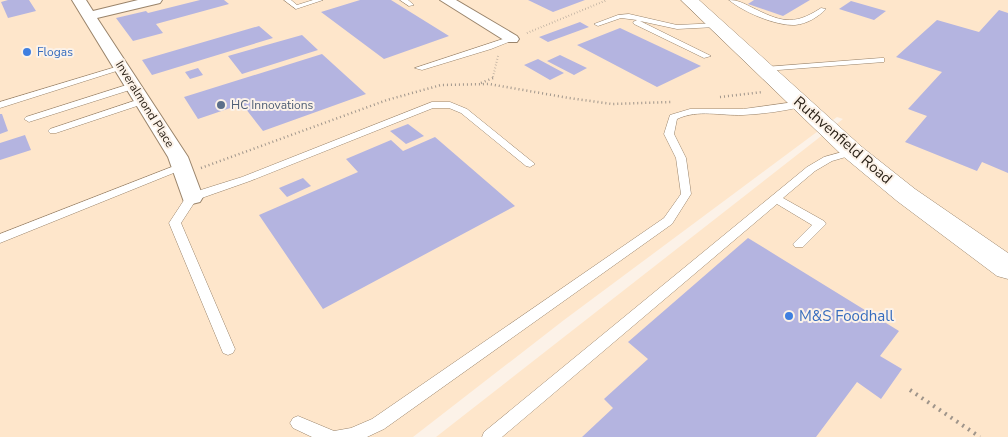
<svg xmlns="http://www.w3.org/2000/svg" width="1008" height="437" viewBox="0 0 1008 437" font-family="'Nunito Sans',sans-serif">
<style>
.built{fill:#fee6cb}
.building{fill:#b4b4e0}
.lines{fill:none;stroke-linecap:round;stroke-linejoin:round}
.service-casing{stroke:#9a846b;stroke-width:1}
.minor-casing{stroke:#9a846b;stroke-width:2}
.tertiary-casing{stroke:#9a846b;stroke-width:1}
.path-far2{stroke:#9f958b;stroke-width:2;stroke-dasharray:0.5 2.5;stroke-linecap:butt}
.path-far1{stroke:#9f958b;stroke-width:2.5;stroke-dasharray:1 3;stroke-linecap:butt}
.path{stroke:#9f958b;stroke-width:4;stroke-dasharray:2 5;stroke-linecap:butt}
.service{fill:#fff;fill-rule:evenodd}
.minor{fill:#fff;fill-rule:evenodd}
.tertiary{fill:#fff;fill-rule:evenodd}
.shop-dot{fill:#3f7fe0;stroke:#fcf2e8;stroke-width:2}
.service-dot{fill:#5c6f8a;stroke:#fcf2e8;stroke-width:2}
.labels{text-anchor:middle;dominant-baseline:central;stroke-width:4;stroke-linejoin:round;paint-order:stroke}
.far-shop-label{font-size:12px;fill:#366cbe;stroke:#fcf2e8;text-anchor:start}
.far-street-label{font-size:12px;fill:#2c2319;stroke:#fcf2e8}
.far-service-label{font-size:12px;fill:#4e5e75;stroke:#fcf2e8;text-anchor:start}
.street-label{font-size:15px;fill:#2c2319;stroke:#fcf2e8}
.shop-label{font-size:15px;fill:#366cbe;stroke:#fcf2e8;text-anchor:start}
</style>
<rect width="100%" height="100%" fill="#fcf2e8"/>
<path class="built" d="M0,0H1008V437H436L843,119L837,117L564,320L413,437H0Z"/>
<path class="building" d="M8,0H29L36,11L8,18L1,2Z
M200,0H224L229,4L156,24L163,33L133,41L116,18L146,11L148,13Z
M360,0H391L449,36L384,59L321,12Z
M528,0H585L553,12Z
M754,0H810L783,16L748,4Z
M851,1L886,11L874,20L839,9Z
M999,10L1008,13V173L982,162L977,171L905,142L927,116L908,109L942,72L896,57L937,20L979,32Z
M580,22L589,27L548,42L539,37Z
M259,26L273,38L152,75L142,60Z
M620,28L701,66L657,87L577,45Z
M302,35L318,50L242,74L228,56Z
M322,54L366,94L263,131L242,104L198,119L184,97Z
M560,55L587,68L574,75L547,61Z
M538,59L564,73L550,80L524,65Z
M198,68L203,75L190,79L185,72Z
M0,114H2L8,131L0,134Z
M408,124L424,136L406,144L390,131Z
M25,135L31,150L0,160V143Z
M435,137L515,206L323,309L259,215L358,172L346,159L391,140L403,151Z
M303,178L311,186L287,197L279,188Z
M748,238L899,331L880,356L902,369L881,399L857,382L816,437H582L613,408L604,399L648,359L628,342Z"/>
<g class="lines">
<g class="service-casing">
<path id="service" d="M284,0H291L297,5L313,0H323L296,9Z
M400,0H408L414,5L409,6Z
M729,0C738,0 743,3 751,7C780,21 792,27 821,8L826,9C818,17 807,24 795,25C776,26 743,12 729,0Z
M629,14L677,25L719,23L720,25L716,27L677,29L640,21L711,56L704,58L634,24L633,22L637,20L621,18L598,26L594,24L618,15Z
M509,37L516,39L491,49L422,70L415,68Z
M881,58H884V62L765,71L761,69L765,67Z
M119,66L126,68L0,108V102Z
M133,83L137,86L136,88L32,121L29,122L24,119L26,117Z
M143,98L147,101L146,103L56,133H50L48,131L50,129Z
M802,101L806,104L805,106C785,111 764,114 743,115C720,116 699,109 677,119L674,134L686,158L691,194L672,224L384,429L367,437H312L293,428L290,423L293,418L298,416L334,431L351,428L372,419L664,218L681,194L676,158L664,134L670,115L690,109H743Z
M432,102H450L467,109L535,164L530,167L526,166L461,113L449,108H433L250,181L196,200L181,223L235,349L233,353L228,355L223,353L169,223L188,194L242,177Z
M853,149L858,152L856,154L832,161L815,171L783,198L824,221L826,224L803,247H795L793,244L812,225L777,204L502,437H482L484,432L807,167L824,157Z
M182,163L187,166L186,168L0,243V234Z"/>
</g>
<g class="minor-casing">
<path id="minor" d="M72,0H86L93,11L138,0H162L160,3L97,18L188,157L203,197L200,202L192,204L184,202L168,157Z
M440,0H456L517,36L519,39L517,42H507Z"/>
</g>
<g class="tertiary-casing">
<path id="tertiary" d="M681,0H699L862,147L915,189L1008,253V279L997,276L897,201L844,157Z"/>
</g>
<path class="path-far2" d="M527,33L607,0
M493,77L498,56"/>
<path class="path-far1" d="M481,83L493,78V76
M720,97L763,92
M201,168L387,100L441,85L489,84L569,98L612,104L671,102"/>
<path class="path" d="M910,390L980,437"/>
<use href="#service" class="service"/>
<use href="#minor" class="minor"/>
<use href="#tertiary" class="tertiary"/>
</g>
<g class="shop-dot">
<circle cx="27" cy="52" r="5"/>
<circle cx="789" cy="316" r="5"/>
</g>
<circle class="service-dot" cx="221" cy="105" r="5"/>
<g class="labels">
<g class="far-shop-label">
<text x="37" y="52">Flogas</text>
</g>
<g class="far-street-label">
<text transform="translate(145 104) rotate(58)">Inveralmond Place</text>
</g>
<g class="far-service-label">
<text x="231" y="105">HC Innovations</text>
</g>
<g class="street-label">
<text transform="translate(843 140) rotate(41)">Ruthvenfield Road</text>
</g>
<g class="shop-label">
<text x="799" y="316">M&amp;S Foodhall</text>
</g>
</g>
</svg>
